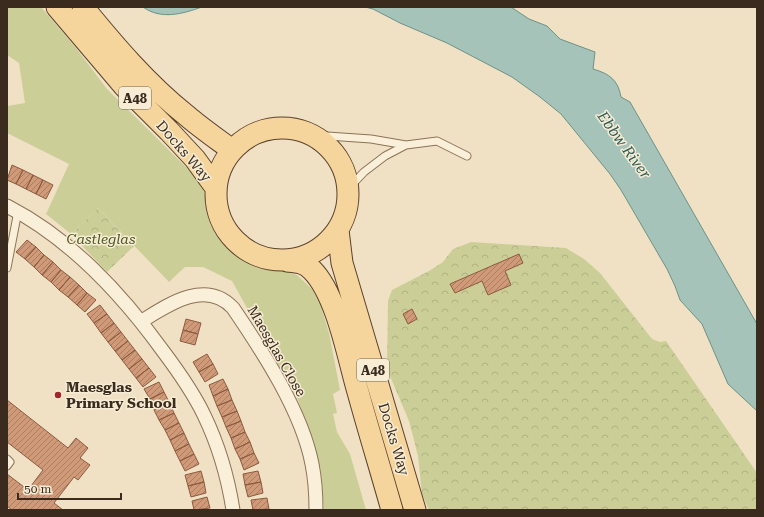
<svg xmlns="http://www.w3.org/2000/svg" width="764" height="517" viewBox="0 0 764 517" font-family="'Roboto Serif',serif">
<style>
.green{fill:#cbcf97}
.park{fill:url(#park-crowns)}
.water{fill:#a6c3ba;stroke:#6c9287}
.building{fill:url(#building-hatch);stroke:#8c5a3e}
.lines{fill:none;stroke-linecap:round;stroke-linejoin:round}
.service-casing{stroke:#8c7259;stroke-width:9}
.minor-casing{stroke:#8c7259;stroke-width:15}
.primary-casing{stroke:#5a412e;stroke-width:23}
.service{stroke:#faefd8;stroke-width:7}
.minor{stroke:#faefd8;stroke-width:13}
.primary{stroke:#f5d59b;stroke-width:21}
.poi-dot{fill:#9e262c;stroke:#f7ecd4;stroke-width:1.5}
.labels{text-anchor:middle;dominant-baseline:central;stroke-width:3;stroke-linejoin:round;paint-order:stroke}
.shield{fill:#f7ecd4;stroke:#736555;stroke-width:1}
.shield-label{font-size:13px;font-weight:bold;fill:#3b2b1e}
.street-label{font-size:14px;fill:#3b2b1e;stroke:#f7ecd4}
.park-label{font-size:14px;font-style:italic;fill:#4d5924;stroke:#f7ecd4}
.poi-label{font-size:14px;font-weight:bold;fill:#3b2b1e;stroke:#f7ecd4;text-anchor:start}
.water-label{font-size:15px;font-style:italic;fill:#2d5c57;stroke:#f7ecd4}
</style>
<defs>
<pattern id="park-crowns" width="20" height="18" patternUnits="userSpaceOnUse"><rect width="20" height="18" fill="#cbcf97"/><path d="M2 6a3 3 0 1 1 6 0M12 15a3 3 0 1 1 6 0" fill="none" stroke="#afb282"/></pattern>
<pattern id="building-hatch" width="6" height="6" patternUnits="userSpaceOnUse"><rect width="6" height="6" fill="#d09a78"/><path d="M-1 1l2-2M0 6l6-6M5 7l2-2" fill="none" stroke="#aa7e62"/></pattern>
</defs>
<rect width="100%" height="100%" fill="#f0e1c4"/>
<path class="green" d="M7,7L42,8L76,48L107,89L193,174L203,189L216,231L228,246L244,258L297,275L312,289L320,303L329,333L340,390L333,394L337,413L333,414L337,432L350,454L366,510H324L321,470L298,400L232,281L203,267H185L169,282L98,208L71,234L46,214L69,164L7,133V106L25,103L19,63L7,55Z"/>
<path class="park" d="M98,208L134,246L107,272L71,234Z
M471,242L566,248L584,259L600,273L652,339L660,342L666,341L757,473V510H429L422,494L418,456L409,421L387,369L388,301L392,290L429,271L443,262L453,249Z"/>
<path class="water" d="M143,7H202C182,14 161,20 143,7Z
M365,7H511L529,19L547,26L560,39L595,52L593,69C610,74 618,80 621,97L630,102L757,324V411L728,384L702,324L680,300L675,286L667,269L621,190L610,174L561,114L540,97L512,77L447,43L400,23L373,9Z"/>
<path class="building" d="M12,165L23,170L16,184L7,180Z
M23,170L33,175L26,189L16,184Z
M33,175L43,180L36,194L26,189Z
M43,180L53,185L46,199L36,194Z
M27,240L36,247L25,259L16,252Z
M36,247L44,255L34,267L25,259Z
M519,254L523,263L505,271L511,285L488,295L482,281L455,293L450,284Z
M44,255L53,262L42,275L34,267Z
M53,262L61,270L51,282L42,275Z
M61,270L70,277L59,290L51,282Z
M70,277L79,285L68,297L59,290Z
M79,285L87,293L77,305L68,297Z
M87,293L96,300L85,312L77,305Z
M100,305L107,314L94,323L87,314Z
M412,309L417,319L408,324L403,314Z
M107,314L114,323L101,333L94,323Z
M186,319L201,323L198,334L183,330Z
M114,323L121,332L108,342L101,333Z
M183,330L198,334L195,345L180,341Z
M121,332L128,341L115,351L108,342Z
M128,341L135,350L122,360L115,351Z
M135,350L142,359L129,369L122,360Z
M207,354L213,364L199,372L193,362Z
M142,359L149,368L136,378L129,369Z
M213,364L218,374L205,382L199,372Z
M149,368L156,377L143,387L136,378Z
M223,379L228,389L213,396L209,385Z
M159,382L164,392L150,399L144,389Z
M228,389L232,400L217,406L213,396Z
M164,392L169,402L154,410L150,399Z
M7,400L68,448L76,438L88,448L80,458L90,465L78,480L74,477L54,503L63,510H12L7,506V474L28,490L43,470L7,442Z
M232,400L237,411L222,417L217,406Z
M169,402L174,413L159,420L154,410Z
M237,411L241,421L226,427L222,417Z
M174,413L179,423L165,430L159,420Z
M241,421L245,432L231,438L226,427Z
M179,423L184,433L170,440L165,430Z
M245,432L250,442L235,449L231,438Z
M184,433L189,444L175,451L170,440Z
M250,442L254,453L240,459L235,449Z
M189,444L194,454L180,461L175,451Z
M254,453L259,463L244,470L240,459Z
M194,454L199,464L185,471L180,461Z
M201,471L204,482L188,486L185,475Z
M258,471L261,482L245,485L243,474Z
M204,482L206,493L191,497L188,486Z
M261,482L263,493L248,497L245,485Z
M207,497L210,508L194,510L192,501Z
M267,498L269,509L253,510L251,500Z"/>
<g class="lines">
<g class="service-casing">
<path id="service" d="M313,135L371,139L406,145
M348,189L364,172L385,156L406,145L437,141L467,156
M7,268L18,211
M7,459L10,462L7,466"/>
</g>
<g class="minor-casing">
<path id="minor" d="M7,206C71,239 121,293 163,351C178,371 193,392 204,415C218,444 228,478 233,510
M142,321C169,304 206,279 233,308C263,352 302,412 312,464C315,479 316,495 316,510"/>
</g>
<g class="primary-casing">
<path id="primary" d="M57,7L124,86L169,131L195,159L216,188
M83,7C114,45 147,84 186,115C201,128 217,139 232,150
M216 194a66 66 0 1 1 132 0a66 66 0 1 1-132 0Z
M338,230L342,263L415,510
M287,261C297,262 304,262 312,270C337,295 348,358 358,392C369,432 381,471 392,510"/>
</g>
<use href="#service" class="service"/>
<use href="#minor" class="minor"/>
<use href="#primary" class="primary"/>
</g>
<circle class="poi-dot" cx="58" cy="395" r="4"/>
<g class="labels">
<g class="shield">
<rect x="119" y="87" width="32" height="22" rx="3"/>
<rect x="357" y="359" width="32" height="22" rx="3"/>
</g>
<g class="shield-label">
<text x="135" y="98">A48</text>
<text x="373" y="370">A48</text>
</g>
<g class="street-label">
<text transform="translate(184 151) rotate(49)">Docks Way</text>
<text transform="translate(277 351) rotate(60)">Maesglas Close</text>
<text transform="translate(394 439) rotate(73)">Docks Way</text>
</g>
<g class="park-label">
<text x="101" y="239">Castleglas</text>
</g>
<g class="poi-label">
<text x="66" y="387">Maesglas<tspan x="66" dy="16">Primary School</tspan></text>
</g>
<g class="water-label">
<text transform="translate(624 145) rotate(54)">Ebbw River</text>
</g>
</g>
<rect width="764" height="517" fill="none" stroke="#3b2b1e" stroke-width="16"/>
<path d="M18 493v6h103v-6" fill="none" stroke="#3b2b1e" stroke-width="2"/>
<text x="24" y="493" font-size="12" fill="#3b2b1e" stroke="#f7ecd4" stroke-width="3" paint-order="stroke">50 m</text>
</svg>
